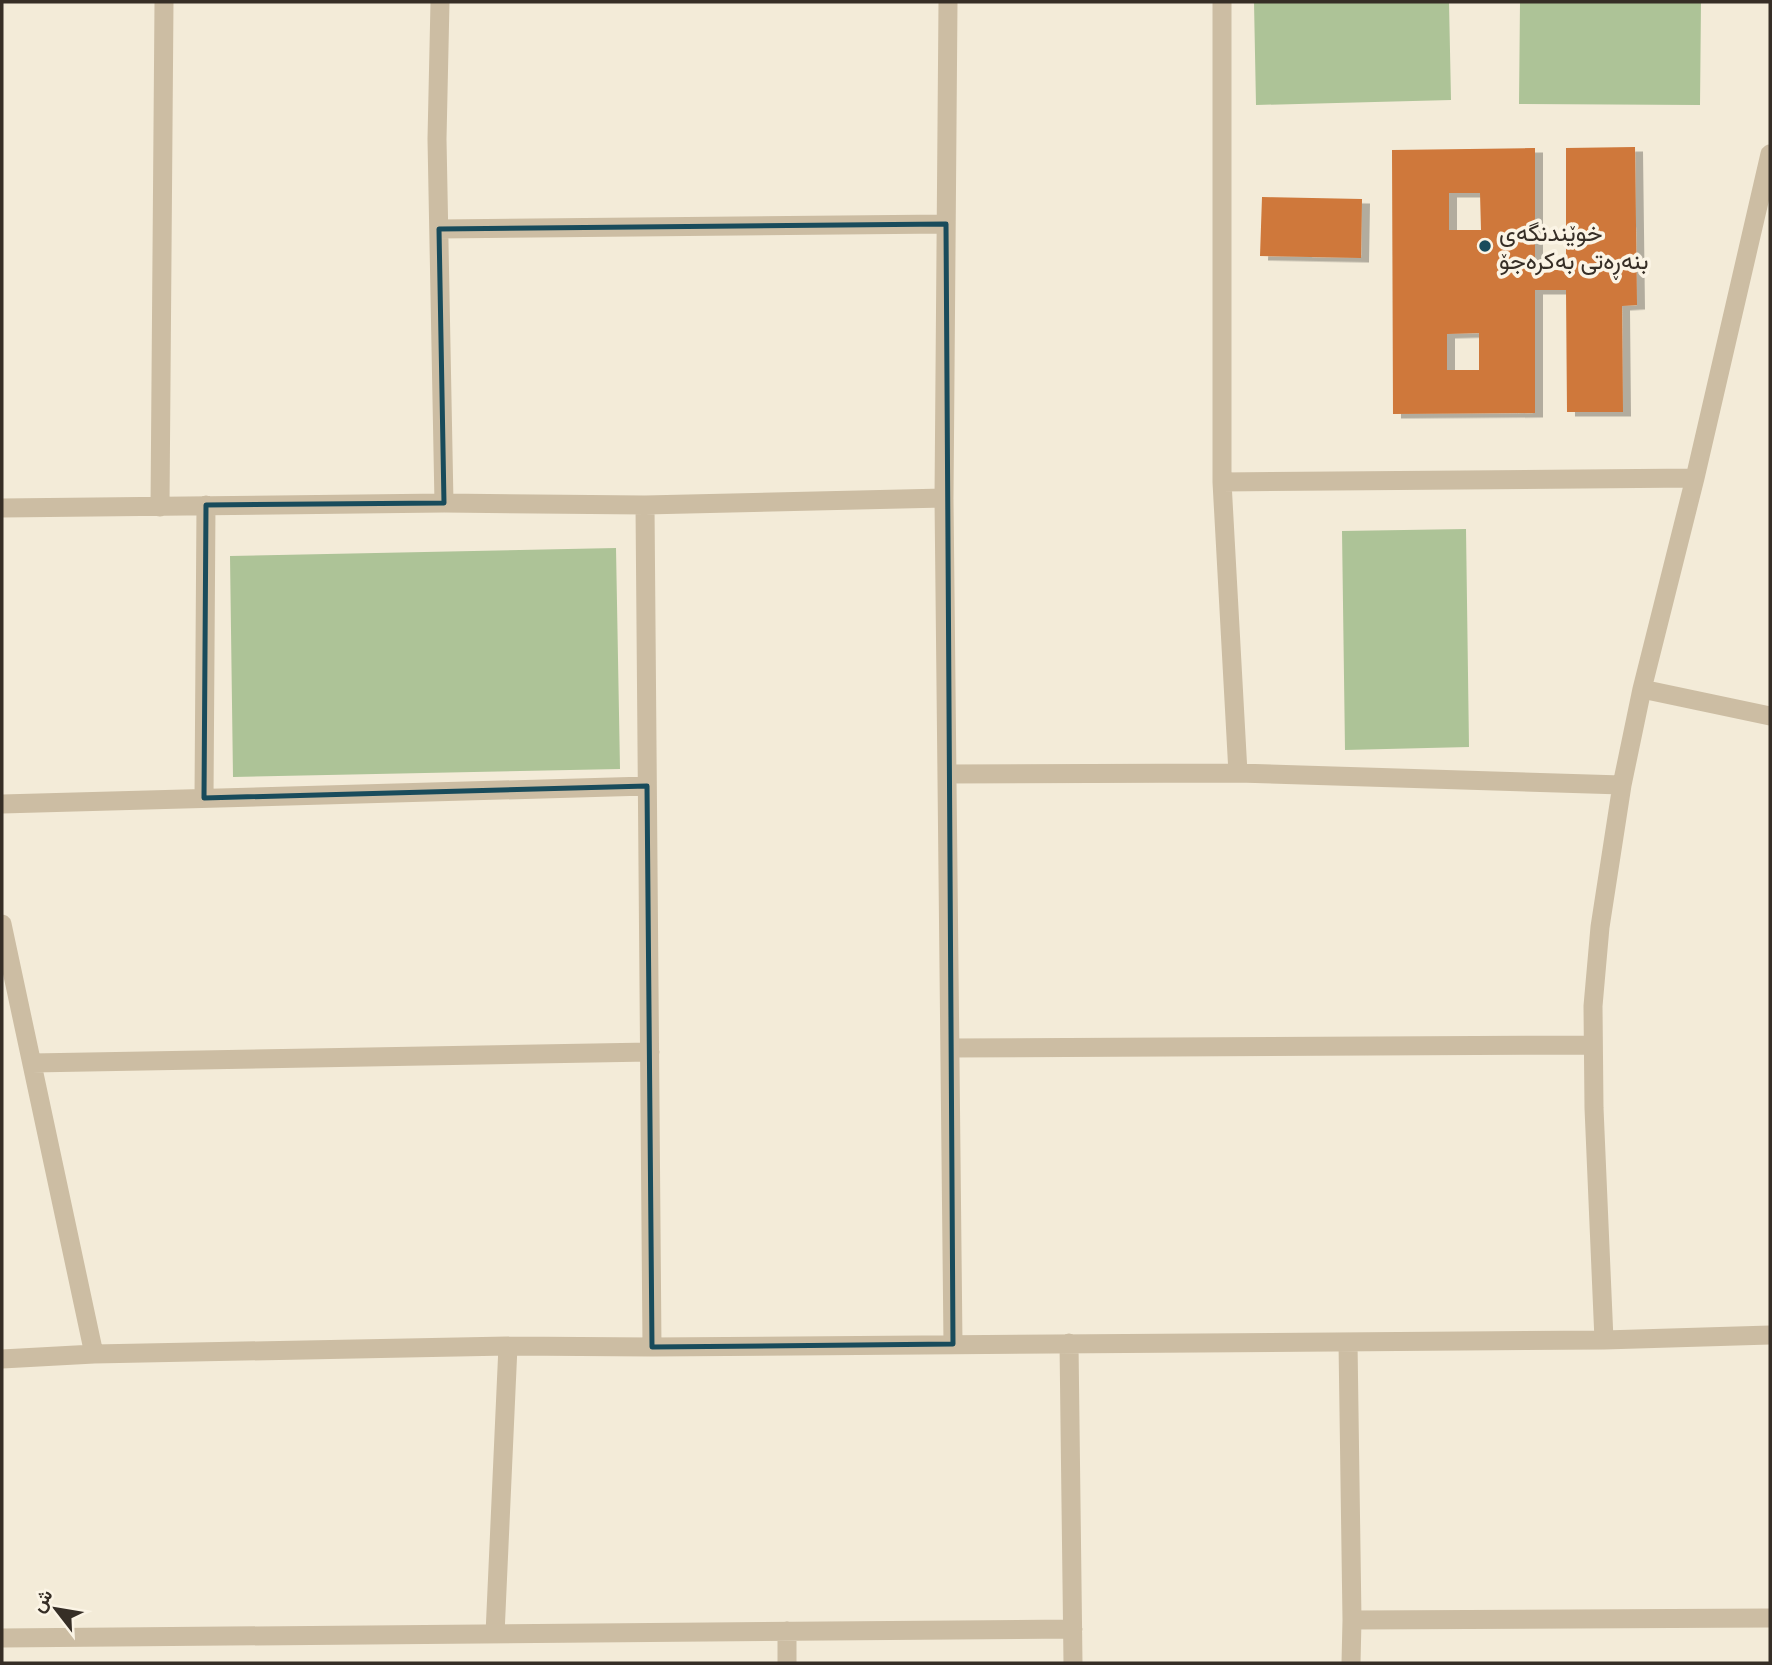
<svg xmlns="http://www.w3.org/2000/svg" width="1772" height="1665" viewBox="0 0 1772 1665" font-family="Figtree,Vazirmatn,sans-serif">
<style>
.green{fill:#adc397}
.building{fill:#cf783a;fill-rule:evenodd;filter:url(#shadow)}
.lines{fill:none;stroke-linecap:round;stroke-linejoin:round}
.minor{stroke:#ccbda3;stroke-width:19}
.marked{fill:none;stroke:#184b5b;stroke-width:5;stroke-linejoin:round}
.poi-dot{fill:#184b5b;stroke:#fbf4e5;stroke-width:2.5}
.labels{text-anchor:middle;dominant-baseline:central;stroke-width:7;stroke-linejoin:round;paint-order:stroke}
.poi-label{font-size:24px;fill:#362e26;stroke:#fbf4e5;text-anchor:start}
</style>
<defs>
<filter id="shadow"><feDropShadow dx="8" dy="4.5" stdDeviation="0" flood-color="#0004"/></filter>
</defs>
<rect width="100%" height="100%" fill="#f3ebd8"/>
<path class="green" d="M1254,2H1449L1451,100L1256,105Z
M1520,2H1701L1700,105L1519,104Z
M1466,529L1469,747L1345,750L1342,531Z
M616,548L620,769L233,777L230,556Z"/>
<path class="building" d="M1635,147L1637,305L1622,306L1623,412H1567L1566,290H1535V413L1393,414L1392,150L1535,148V270H1566V148ZM1449,193H1480L1481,230H1449ZM1479,333V370H1447V334Z
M1262,197L1362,199L1361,258L1260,256Z"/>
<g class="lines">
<path class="minor" d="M440,2L437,139L444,503
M948,2L944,498L953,1344
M1222,2V482L1238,773
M439,229L946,224
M1222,482L1695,478
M645,505L652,1347
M160,507L164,2
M2,508L444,503L645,505L944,498
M1642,689L1770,716
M947,774L1238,773L1622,785
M204,798L206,505
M2,804L647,786
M2,924L94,1354
M950,1048L1593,1045
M32,1063L650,1052
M1604,1340L1594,1108L1593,1006L1600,927L1622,785L1642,689L1695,478L1770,154
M1348,1342L1352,1620L1351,1663
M1069,1343L1073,1663
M2,1359L94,1354L508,1346L652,1347L1604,1340L1770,1335
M1352,1620L1770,1618
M495,1634L508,1346
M2,1638L1073,1629
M787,1663V1631"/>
</g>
<path class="marked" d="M946,224L953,1344L652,1347L647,786L204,798L206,505L444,503L439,229Z"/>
<circle class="poi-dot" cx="1485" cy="246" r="7"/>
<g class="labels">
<g class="poi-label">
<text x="1499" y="232">خوێندنگەی<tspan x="1499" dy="28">بنەڕەتی بەکرەجۆ</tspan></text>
</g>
</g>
<rect width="1772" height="1665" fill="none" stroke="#362e26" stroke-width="7"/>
<g transform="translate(56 1609) rotate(301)" stroke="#fbf4e5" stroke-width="5" paint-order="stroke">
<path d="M0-5L12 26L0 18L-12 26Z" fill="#362e26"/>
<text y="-10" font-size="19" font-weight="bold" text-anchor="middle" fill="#362e26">ش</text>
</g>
</svg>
